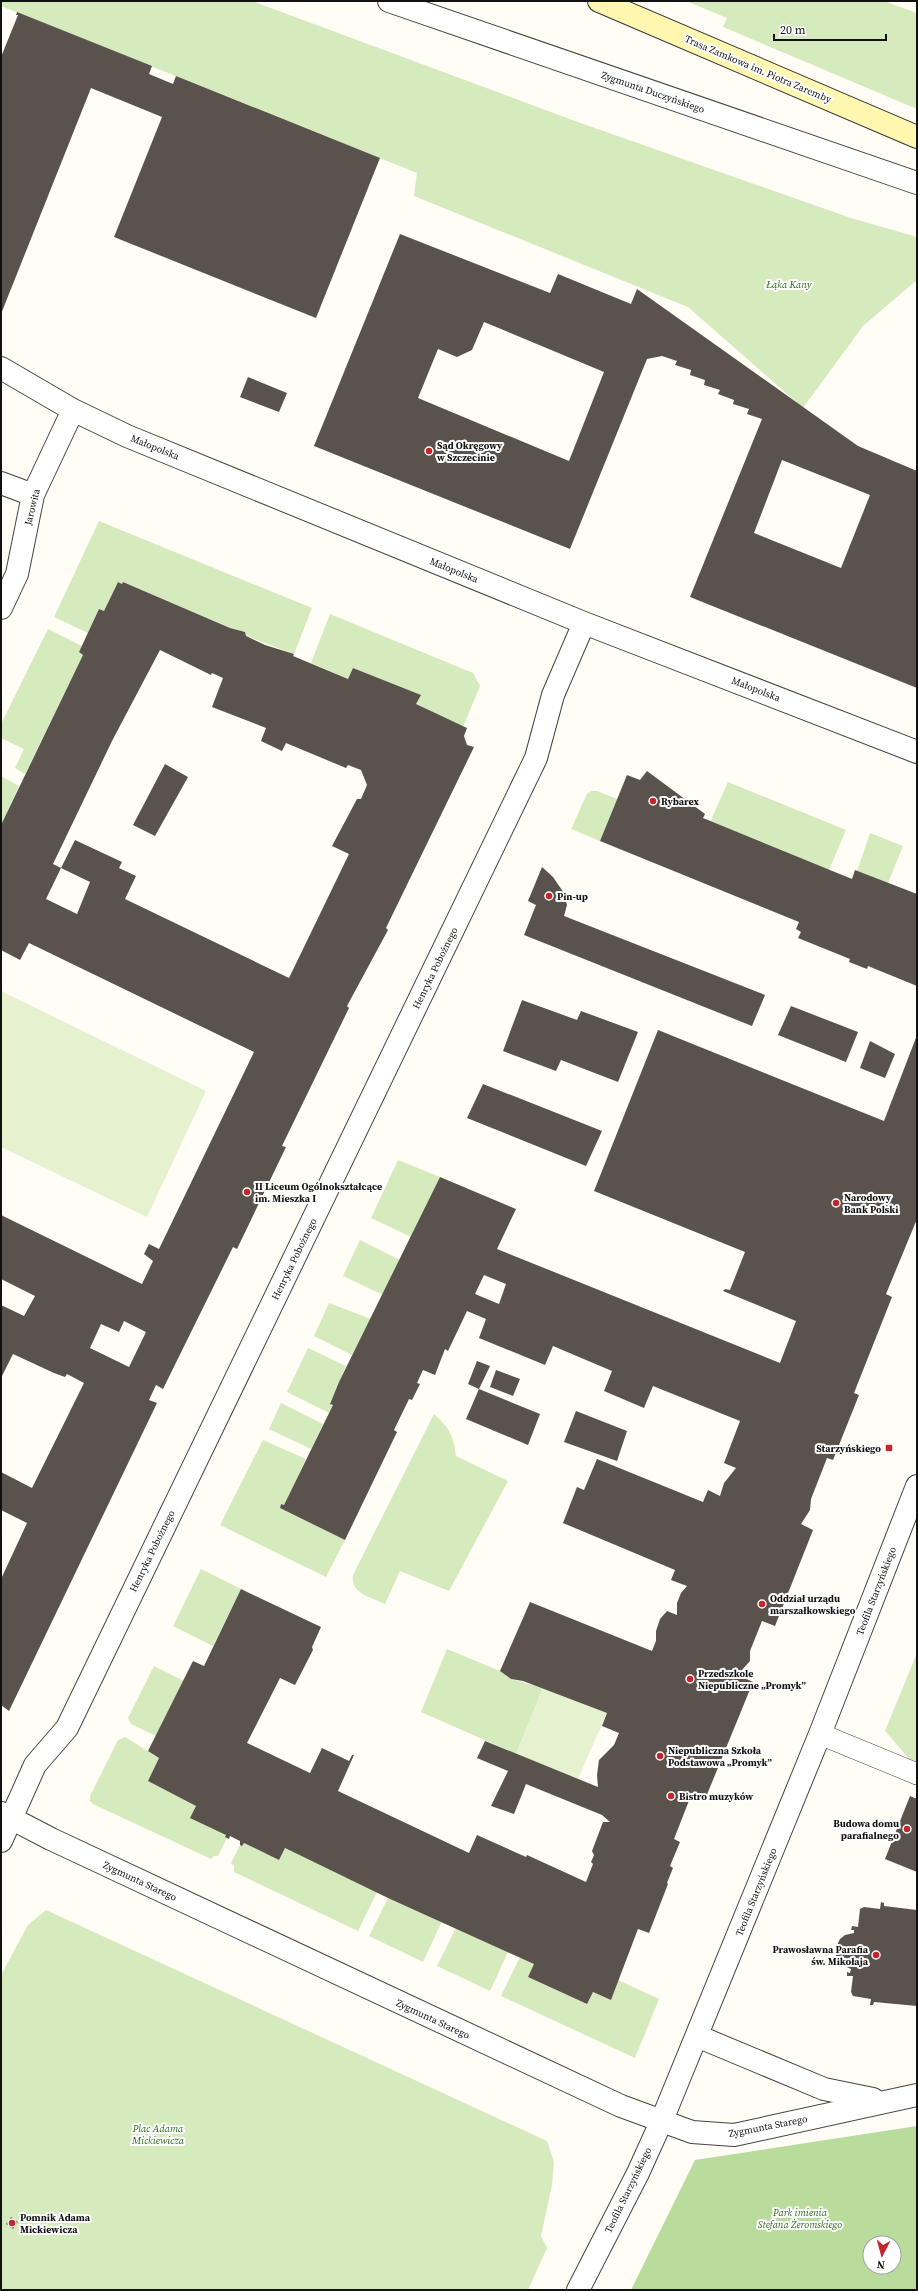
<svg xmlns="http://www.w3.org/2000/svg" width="918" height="2291" viewBox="0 0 918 2291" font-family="'Source Serif 4',serif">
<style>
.green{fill:#d5ebbd}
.forest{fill:#b9dc9c;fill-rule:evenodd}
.pitch{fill:#e6f2cf}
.building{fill:#5a524d;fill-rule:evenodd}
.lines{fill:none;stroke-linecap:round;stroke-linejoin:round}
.service-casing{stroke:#444;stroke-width:22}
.minor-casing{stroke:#444;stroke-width:24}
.tertiary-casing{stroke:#444;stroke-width:24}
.secondary-casing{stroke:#333;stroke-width:24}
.service{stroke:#fff;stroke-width:21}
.minor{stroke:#fff;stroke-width:22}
.tertiary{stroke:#fff;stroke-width:22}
.secondary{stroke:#fff6b0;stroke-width:22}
.poi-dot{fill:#c4262e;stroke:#fff;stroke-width:1.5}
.labels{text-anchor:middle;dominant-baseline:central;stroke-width:4;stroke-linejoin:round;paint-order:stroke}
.street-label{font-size:10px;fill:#111;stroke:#fff}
.park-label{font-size:10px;font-style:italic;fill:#2f6b1f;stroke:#fff}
.poi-label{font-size:10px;font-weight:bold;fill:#111;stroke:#fff;text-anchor:start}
</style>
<rect width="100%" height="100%" fill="#fffdf5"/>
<path class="green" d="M1,1H252L575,121L851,218L917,237V280L863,326L803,408L688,307L414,196L417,173L1,6Z
M686,1H884L917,13V109L723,27L727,18Z
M99,521L312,608L294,654L246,636L245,632L230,628L123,582L122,584L118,582L104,611L99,609L88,633L54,617Z
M330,614L473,673L480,686L463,727L416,704L420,695L353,668L348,679L311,663Z
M48,629L82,646L79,652L83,655L25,774L15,768L24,749L1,738V724Z
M1,776L19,786L1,825Z
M728,782L846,830L829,870L710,822Z
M591,791H597L617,799L600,841L571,829L587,794Z
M870,833L903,846L888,883L857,871Z
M398,1160L440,1177L411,1237L371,1218Z
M360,1240L400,1260L383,1295L343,1276Z
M329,1303L371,1319L352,1355L314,1336Z
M308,1348L346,1366L330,1403L333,1405L329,1413L287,1392Z
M281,1403L323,1424L311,1449L269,1429Z
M434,1414C449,1427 454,1437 456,1456L508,1481L449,1591L400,1571L385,1604C371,1597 350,1594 353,1575Z
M263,1440L306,1459L284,1505L281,1504L280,1508L345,1540L326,1577L220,1525Z
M201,1569L241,1589L213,1646L173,1626Z
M447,1649L500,1671L511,1679L543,1688L516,1754L421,1712Z
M917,1653V1763L911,1761L885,1731Z
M154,1666L184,1681L156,1736L131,1724L128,1718Z
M125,1737L159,1758L148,1781L196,1806L226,1835L227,1838L218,1856H214L211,1859L93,1804L90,1801V1796L118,1740Z
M244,1843L279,1860L285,1848L377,1892L358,1931L234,1872V1866L231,1863L240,1845L242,1846Z
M388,1898L442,1921L423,1962L369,1936Z
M46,1910L547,2141L554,2162L552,2185L541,2236L547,2248L528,2290H1V1975L28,1925Z
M456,1928L508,1952L490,1991L437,1966Z
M520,1957L534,1964L528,1977L587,2004L593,1992L611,2000L618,1980L659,1999L635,2058L501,1996Z"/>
<path class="forest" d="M917,2126V2290H631L695,2160ZM870,2243H894V2267H870Z"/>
<path class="pitch" d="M1,991L206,1091L147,1217L1,1147Z
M543,1688L607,1713L578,1779L516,1754Z"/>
<path class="building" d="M17,12L152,66L149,74L173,84L176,76L380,158L316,318L114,237L162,117L91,88L1,314V57L18,15H16Z
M400,234L550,293L558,274L631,304L637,289L858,446L917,471V688L690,597L762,419L747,414L749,409L733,404L734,400L718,394L720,390L704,385L705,380L690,375L691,370L675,365L677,361L662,356L647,359L570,549L314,446ZM484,322L604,372L569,461L418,398L438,349L457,357L472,350ZM782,460L870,495L841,568L754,533Z
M248,377L287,393L279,412L240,397Z
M118,582L122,584L123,582L230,628L245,632L246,636L265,645L294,654L293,656L348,679L353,668L421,695L416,704L467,728L464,736L467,745L474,747L386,928L388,930L347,1006L349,1008L282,1146L286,1147L237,1249L233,1247L163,1389L156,1385L149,1400L157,1403L9,1711L1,1705V1579L27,1523L1,1510V1472L32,1488L84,1383L67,1374L65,1377L54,1373L13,1354L1,1378V1305L24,1316L35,1296L1,1279V1215L142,1284L153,1261L144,1254L149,1244L159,1249L254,1052L29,943L20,960L1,950V825L83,655L79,652L99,609L104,611ZM160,650L211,675L212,673L223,678L212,707L266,728L261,741L282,751L286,743L346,768L348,765L361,770L367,785L361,799H357L332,846L349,854L289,978L125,899L136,876L119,868L122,862L75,840L61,868L90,882L77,914L46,899L61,868L53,864L112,741ZM124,1321L146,1332L129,1367L90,1348L101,1324L119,1332Z
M165,764L188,777L155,836L133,825Z
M647,771L705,814L703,818L852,879L855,870L917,894V986L868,966L867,969L849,962L850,959L798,938L801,932L796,929L799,922L600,841L627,775L640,780Z
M542,867L553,877L564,893L567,905L564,916L765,995L752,1026L524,935L536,905L528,901Z
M522,1000L577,1020L581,1011L638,1032L618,1082L561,1060L556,1071L503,1051Z
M791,1006L858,1032L846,1062L778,1035Z
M658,1030L884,1121L917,1035V1219L886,1294L892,1297L854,1393L859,1395L833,1460L827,1458L811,1499L810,1510L801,1524L813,1530L775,1626L762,1621L750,1651V1661L742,1670L740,1676L753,1682L706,1797L692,1793L674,1839L680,1842L670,1866L673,1868L667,1883L668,1884L649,1933L638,1929L611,2000L593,1992L587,2004L528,1977L534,1964L388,1898L285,1848L279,1860L244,1843L242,1846L240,1845V1841L230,1836L229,1839L225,1837L226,1835L190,1818L196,1806L148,1781L159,1758L148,1751L193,1661L204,1666L241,1589L321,1627L312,1647L313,1650L295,1685L280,1678L247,1743L310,1773L322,1748L349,1761L352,1755H354L338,1791L469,1853L477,1835L526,1857L527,1855L586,1882L593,1864L591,1862L594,1855L592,1851L603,1822H610L602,1815L526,1784L514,1814L491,1806L508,1771L477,1758L485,1741L598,1787L597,1775L599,1760L614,1745L619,1733L602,1726L607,1713L523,1681L511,1679L500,1671L530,1602L652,1651L656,1641V1631L660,1619L667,1611L677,1615V1603L681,1593L687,1586L671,1580L675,1570L563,1523L577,1487L584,1490L597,1459L703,1502L708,1490L720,1496L724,1483L736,1468L724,1463L740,1421L653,1386L644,1408L604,1391L612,1371L553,1346L545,1365L479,1338L486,1319L467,1311L448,1351L445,1349L435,1375L423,1370L417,1383L420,1384L412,1400L409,1399L394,1430L397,1432L345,1540L280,1508L281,1504L284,1505L333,1405L330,1404L339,1382L440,1177L516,1209L497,1249L780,1363L796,1321L723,1291L725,1289L730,1290L745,1252L594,1191ZM484,1275L506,1284L499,1304L475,1294Z
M870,1041L895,1054L885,1078L860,1068Z
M483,1084L602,1131L586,1166L467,1118Z
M477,1361L490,1366L479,1389L468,1384Z
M496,1370L520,1379L513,1396L490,1387Z
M479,1389L540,1414L528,1445L466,1419Z
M576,1411L627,1431L617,1461L564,1442Z
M910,1796L917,1799V1872L885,1859Z
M881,1902L884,1903V1906L917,1910V2006L874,2002L873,2005H870L871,1999L853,1996L851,1992L853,1976H847V1972L850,1973L851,1969L840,1964L836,1956L835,1949L840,1939L845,1935L854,1933V1930H851L852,1926L858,1927L860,1909L864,1907L880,1909Z
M11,2217L18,2222L13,2229L6,2224Z"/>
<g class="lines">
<g class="service-casing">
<path id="service" d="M820,1734L917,1774"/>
</g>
<g class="minor-casing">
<path id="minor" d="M1,368L73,410L127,436L584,623L917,752
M1,483L33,495
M1,608L17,574L33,495L73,410
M1,1813L51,1839L621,2106L692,2132L734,2135L917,2095
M1,1841L35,1765L67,1728L536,758L553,695L584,623
M697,2036L824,2089L873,2099
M578,2290L638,2173L662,2120L820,1734L917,1486"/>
</g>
<g class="tertiary-casing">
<path id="tertiary" d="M389,1L917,183"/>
</g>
<g class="secondary-casing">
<path id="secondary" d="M599,1L917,137"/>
</g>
<use href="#service" class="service"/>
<use href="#minor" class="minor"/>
<use href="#tertiary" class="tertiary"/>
<use href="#secondary" class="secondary"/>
</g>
<g class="poi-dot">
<circle cx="429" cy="451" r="4"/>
<circle cx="653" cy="801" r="4"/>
<circle cx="549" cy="896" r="4"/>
<circle cx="247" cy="1192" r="4"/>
<circle cx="836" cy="1203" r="4"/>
<rect x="885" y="1444" width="8" height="8" rx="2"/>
<circle cx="762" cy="1604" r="4"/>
<circle cx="690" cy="1679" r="4"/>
<circle cx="660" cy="1756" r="4"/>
<circle cx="671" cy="1796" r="4"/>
<circle cx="907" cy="1829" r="4"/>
<circle cx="876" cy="1955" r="4"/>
<circle cx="12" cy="2223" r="4"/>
</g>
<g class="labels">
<g class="street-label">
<text transform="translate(758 69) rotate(23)">Trasa Zamkowa im. Piotra Zaremby</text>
<text transform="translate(653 92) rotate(19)">Zygmunta Duczyńskiego</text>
<text transform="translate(155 447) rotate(22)">Małopolska</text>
<text transform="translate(32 507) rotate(-76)">Jarowita</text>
<text transform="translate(454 570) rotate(22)">Małopolska</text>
<text transform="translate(756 689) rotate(21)">Małopolska</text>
<text transform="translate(435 968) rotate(-64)">Henryka Pobożnego</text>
<text transform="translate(294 1259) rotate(-64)">Henryka Pobożnego</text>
<text transform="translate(152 1551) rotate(-64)">Henryka Pobożnego</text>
<text transform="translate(876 1591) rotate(-69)">Teofila Starzyńskiego</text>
<text transform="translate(140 1881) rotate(25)">Zygmunta Starego</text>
<text transform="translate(756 1892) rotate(-68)">Teofila Starzyńskiego</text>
<text transform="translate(433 2019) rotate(25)">Zygmunta Starego</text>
<text transform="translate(768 2126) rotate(-11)">Zygmunta Starego</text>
<text transform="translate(628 2190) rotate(-64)">Teofila Starzyńskiego</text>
</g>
<g class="park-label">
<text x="789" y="284">Łąka Kany</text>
<text x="158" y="2128">Plac Adama<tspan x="158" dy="12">Mickiewicza</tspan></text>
<text x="800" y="2212">Park imienia<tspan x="800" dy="12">Stefana Żeromskiego</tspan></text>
</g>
<g class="poi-label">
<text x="437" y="445">Sąd Okręgowy<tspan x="437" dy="12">w Szczecinie</tspan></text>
<text x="661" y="801">Rybarex</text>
<text x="557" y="896">Pin-up</text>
<text x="255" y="1186">II Liceum Ogólnokształcące<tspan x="255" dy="12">im. Mieszka I</tspan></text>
<text x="844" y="1197">Narodowy<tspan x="844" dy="12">Bank Polski</tspan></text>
<text x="881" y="1448" text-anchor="end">Starzyńskiego</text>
<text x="770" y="1598">Oddział urządu<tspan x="770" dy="12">marszałkowskiego</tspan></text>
<text x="698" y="1673">Przedszkole<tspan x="698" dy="12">Niepubliczne „Promyk”</tspan></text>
<text x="668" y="1750">Niepubliczna Szkoła<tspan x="668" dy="12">Podstawowa „Promyk”</tspan></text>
<text x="679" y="1796">Bistro muzyków</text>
<text x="899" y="1823" text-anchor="end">Budowa domu<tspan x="899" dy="12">parafialnego</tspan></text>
<text x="868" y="1949" text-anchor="end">Prawosławna Parafia<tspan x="868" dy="12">św. Mikołaja</tspan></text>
<text x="20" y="2217">Pomnik Adama<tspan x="20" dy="12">Mickiewicza</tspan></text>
</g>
</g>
<rect width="918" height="2291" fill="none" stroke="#111111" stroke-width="4"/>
<g transform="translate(882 2255) rotate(186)"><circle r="19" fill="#ffffff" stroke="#a0a0a0"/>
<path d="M0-3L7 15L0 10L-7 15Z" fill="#c4262e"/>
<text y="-6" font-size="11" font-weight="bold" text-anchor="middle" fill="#111111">N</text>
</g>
<path d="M774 34v6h112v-6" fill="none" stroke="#111111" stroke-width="2"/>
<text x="780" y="34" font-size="12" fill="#111111" stroke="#ffffff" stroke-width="3" paint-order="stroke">20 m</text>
</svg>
